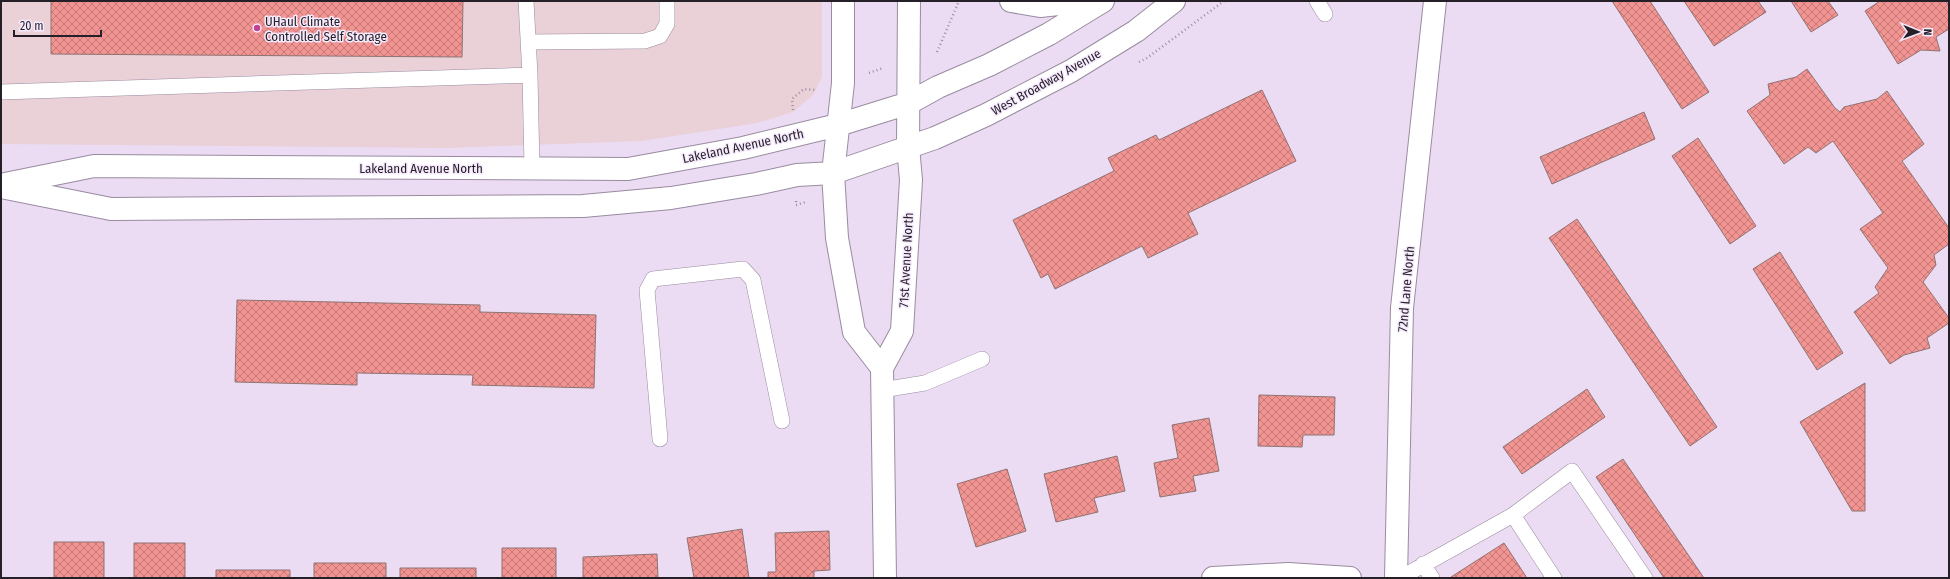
<svg xmlns="http://www.w3.org/2000/svg" width="1950" height="579" viewBox="0 0 1950 579" font-family="'Fira Sans Condensed',sans-serif">
<style>
.commercial{fill:#ead0d7}
.building{fill:url(#building-cross-hatch);stroke:#8f7372}
.lines{fill:none;stroke-linecap:round;stroke-linejoin:round}
.service-casing{stroke:#998ba0;stroke-width:16}
.minor-casing{stroke:#998ba0;stroke-width:24}
.tertiary-casing{stroke:#998ba0;stroke-width:24}
.path{stroke:#9a8fa0;stroke-width:2.5;stroke-dasharray:1 3;stroke-linecap:butt}
.service{stroke:#fff;stroke-width:15}
.minor{stroke:#fff;stroke-width:22}
.tertiary{stroke:#fff;stroke-width:22}
.poi-dot{fill:#bf4392;stroke:#f6eafd;stroke-width:1.5}
.labels{text-anchor:middle;dominant-baseline:central;stroke-width:3;stroke-linejoin:round;paint-order:stroke}
.poi-label{font-size:13px;fill:#251f28;stroke:#f6eafd;text-anchor:start}
.street-label{font-size:13px;fill:#251f28;stroke:#f6eafd}
</style>
<defs>
<pattern id="building-cross-hatch" width="8" height="8" patternUnits="userSpaceOnUse"><rect width="8" height="8" fill="#f29492"/><path d="M0 0l8 8M0 8l8-8" fill="none" stroke="#c47877"/></pattern>
</defs>
<rect width="100%" height="100%" fill="#ebdcf3"/>
<path class="commercial" d="M1,1H822V77L813,95L793,112L757,123L642,141L446,148L1,144Z"/>
<path class="building" d="M51,1H463L462,57L51,54Z
M1612,1H1650L1709,92L1682,109Z
M1684,1H1758L1766,12L1714,46Z
M1791,1H1828L1838,15L1811,32Z
M1880,1H1946L1949,6V29L1936,37L1940,51L1921,50L1898,64L1865,11Z
M1807,69L1835,108L1840,112L1844,107L1877,99L1887,91L1924,144L1902,161L1949,228V244L1934,255L1936,265L1923,282L1949,318V323L1927,338L1930,348L1904,355L1890,364L1854,312L1879,293L1875,287L1888,268L1860,229L1883,213L1833,141L1816,153L1808,147L1784,164L1747,111L1770,95L1768,84L1796,77Z
M1262,90L1296,161L1188,213L1198,234L1148,258L1142,246L1055,289L1048,274L1041,278L1013,220L1114,171L1108,158L1156,135L1159,140Z
M1644,112L1655,139L1552,184L1540,157Z
M1698,138L1756,226L1730,244L1672,156Z
M1577,219L1717,427L1690,446L1549,238Z
M1780,252L1843,353L1817,370L1753,269Z
M237,300L480,305V312L596,315L594,388L472,385L473,375L357,373V385L235,382Z
M1865,383V511H1852L1800,422Z
M1587,389L1605,417L1522,474L1503,447Z
M1259,395L1335,397L1334,435H1303L1302,447L1258,446Z
M1209,418L1219,471L1193,476L1196,491L1160,497L1154,463L1178,458L1172,425Z
M1117,456L1125,491L1094,498L1098,512L1056,522L1044,474Z
M1623,459L1704,578H1664L1596,477Z
M1007,469L1026,531L976,547L957,484Z
M742,529L749,578H694L687,538Z
M829,531L830,570L814,571V578H768V572H776L775,533Z
M54,542H104V578H54Z
M134,543H185V578H134Z
M1504,543L1527,578H1452L1451,577Z
M502,548H556V578H502Z
M657,554L658,578H583V557Z
M314,563H386V578H314Z
M400,568H476V578H400Z
M216,570H290V578H216Z"/>
<g class="lines">
<g class="service-casing">
<path id="service" d="M526,1L530,75L532,168
M1317,1L1325,14
M528,42L645,41L660,36L667,24V1
M1,92L530,75
M882,390L925,383L982,359
M660,439L647,290L653,279L743,269L753,280L782,421
M1513,515L1554,578
M1423,564L1432,578
M1400,578L1513,515L1572,471L1645,578"/>
</g>
<g class="minor-casing">
<path id="minor" d="M833,173L837,238L854,332L882,368
M885,578L882,368L902,331L911,180L908,147
M1213,578L1288,574L1350,578
M1396,578L1402,308L1435,1"/>
</g>
<g class="tertiary-casing">
<path id="tertiary" d="M1011,1L1040,6L1085,1
M908,147L909,1
M833,173L843,83V1
M5,184L94,166L628,169L743,148L838,125L909,103L938,87L989,65L1049,34L1103,1
M1,187L111,209L583,206L671,198L756,184L797,175L833,173L935,138L986,115L1071,71L1136,31L1174,1"/>
</g>
<path class="path" d="M937,52L959,1
M1139,62L1147,58L1224,1
M869,73L883,68
M793,110L792,99L804,89L817,90
M796,201V205L806,202"/>
<use href="#service" class="service"/>
<use href="#minor" class="minor"/>
<use href="#tertiary" class="tertiary"/>
</g>
<circle class="poi-dot" cx="257" cy="28" r="4"/>
<g class="labels">
<g class="poi-label">
<text x="265" y="21">UHaul Climate<tspan x="265" dy="15">Controlled Self Storage</tspan></text>
</g>
<g class="street-label">
<text transform="translate(1046 82) rotate(-29)">West Broadway Avenue</text>
<text transform="translate(743 146) rotate(-12)">Lakeland Avenue North</text>
<text x="421" y="168">Lakeland Avenue North</text>
<text transform="translate(906 260) rotate(-87)">71st Avenue North</text>
<text transform="translate(1406 289) rotate(-85)">72nd Lane North</text>
</g>
</g>
<rect width="1950" height="579" fill="none" stroke="#251f28" stroke-width="4"/>
<g transform="translate(1918 32) rotate(91)" stroke="#f6eafd" stroke-width="3" paint-order="stroke">
<path d="M0-3L7 15L0 10L-7 15Z" fill="#251f28"/>
<text y="-6" font-size="11" font-weight="bold" text-anchor="middle" fill="#251f28">N</text>
</g>
<path d="M14 30v6h87v-6" fill="none" stroke="#251f28" stroke-width="2"/>
<text x="20" y="30" font-size="12" fill="#251f28" stroke="#f6eafd" stroke-width="3" paint-order="stroke">20 m</text>
</svg>
